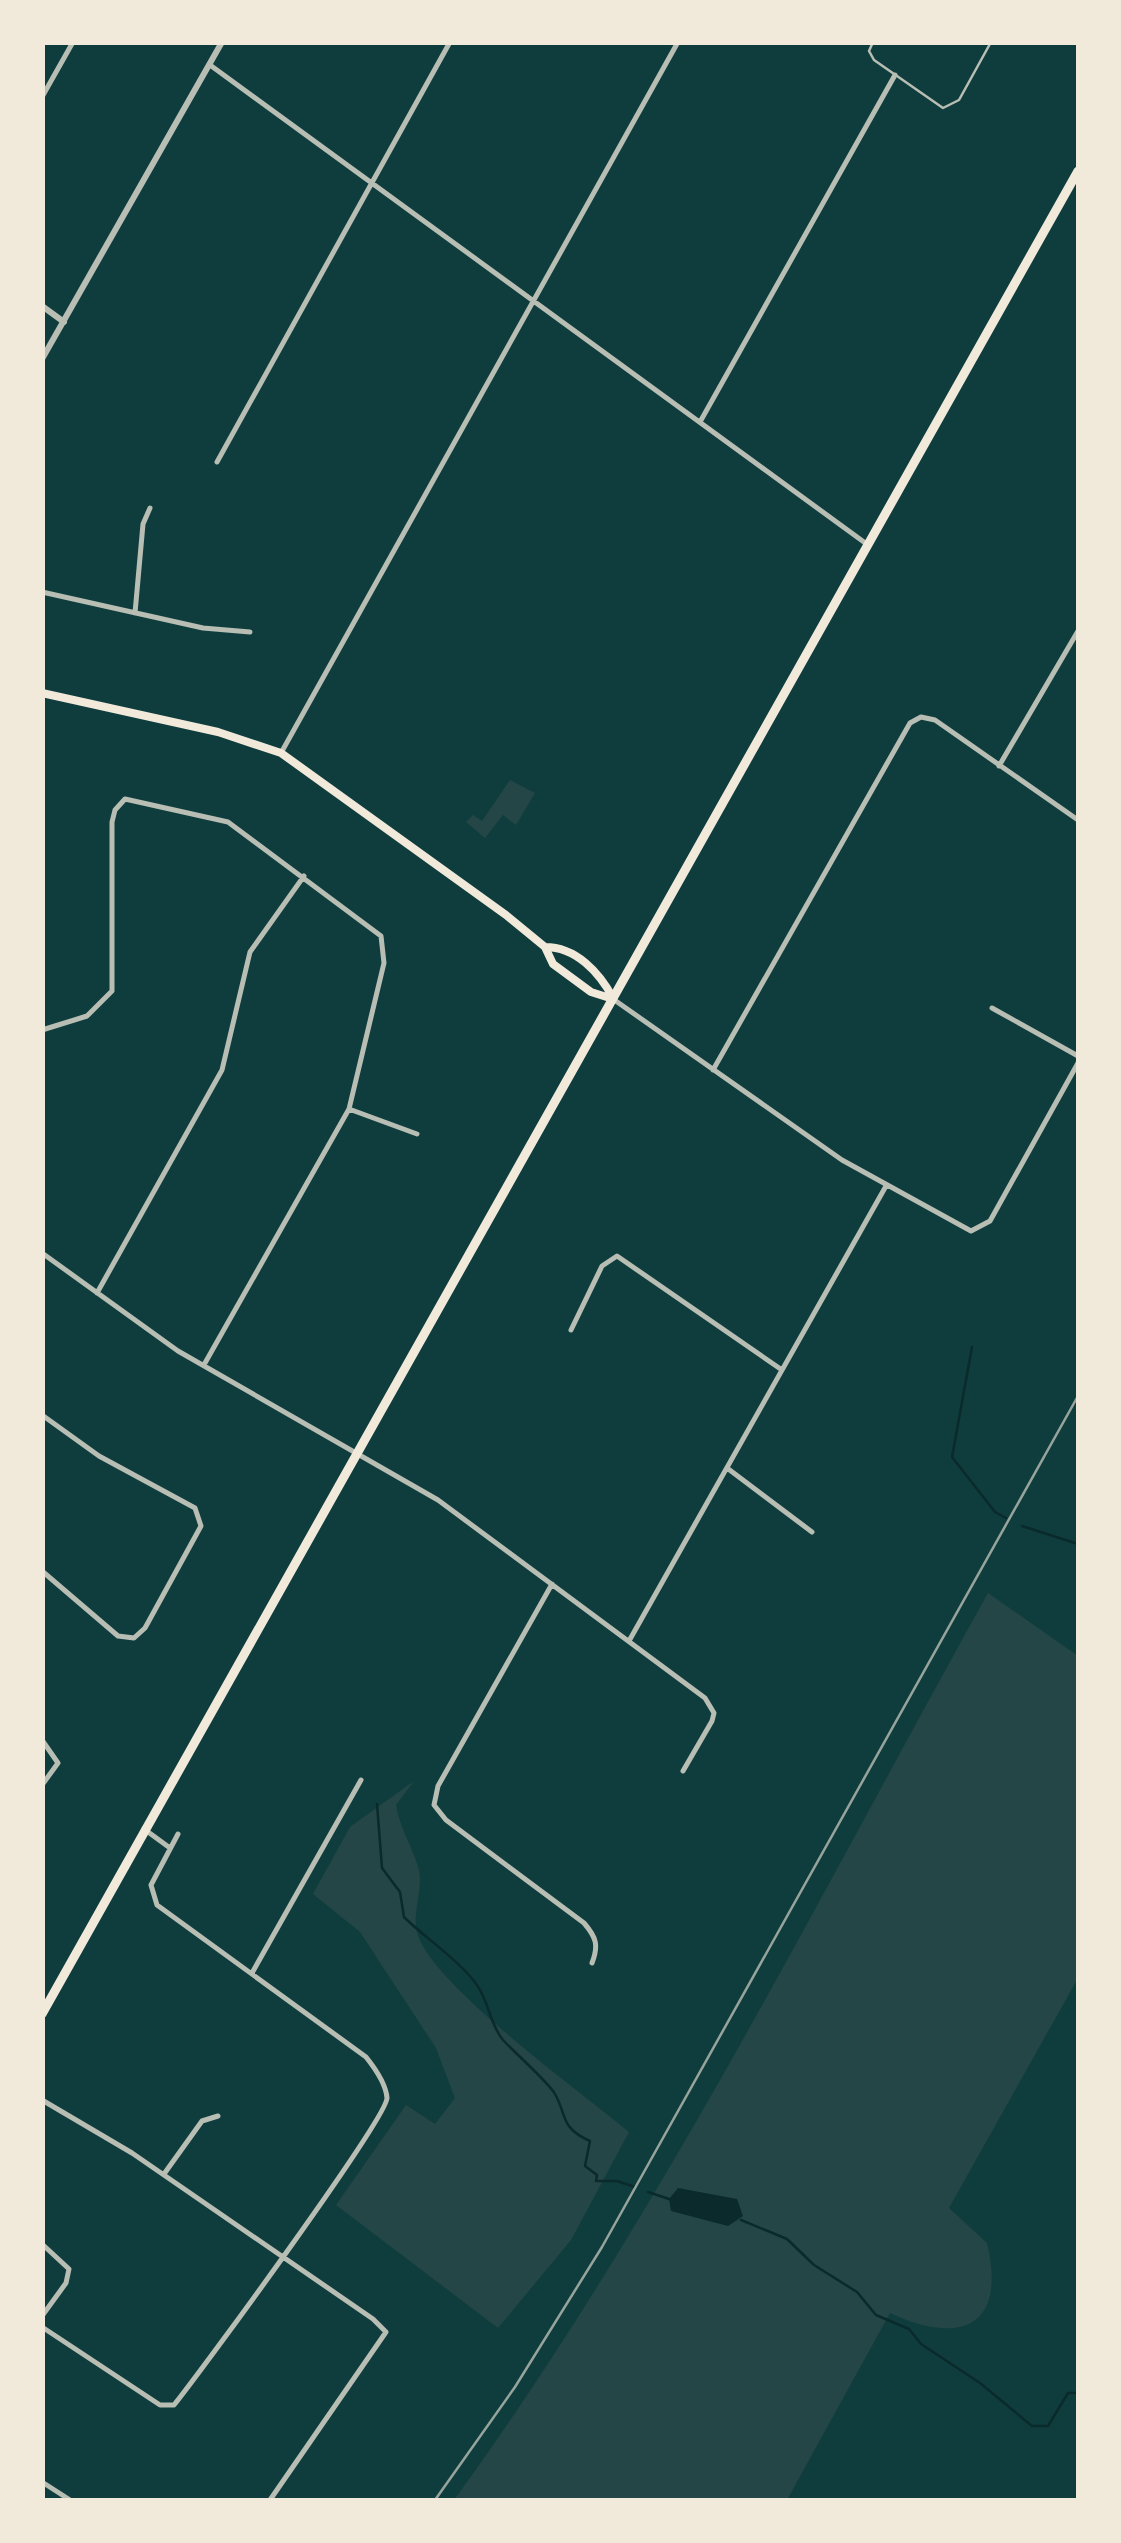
<svg xmlns="http://www.w3.org/2000/svg" width="1121" height="2543" viewBox="0 0 1121 2543" font-family="Figtree,sans-serif">
<style>
.green{fill:#244646}
.water{fill:#0a2a2b}
.lines{fill:none;stroke-linecap:round;stroke-linejoin:round}
.stream{stroke:#0a2a2b;stroke-width:2.5}
.service{stroke:#b8beb3;stroke-width:2.5}
.minor{stroke:#b8beb3;stroke-width:5}
.tertiary{stroke:#b8beb3;stroke-width:6}
.secondary{stroke:#f1e9da;stroke-width:8}
.primary{stroke:#f1e9da;stroke-width:9}
.rail{stroke:#97a49c;stroke-width:2.5}
</style>
<rect width="100%" height="100%" fill="#0f3d3e"/>
<path class="green" d="M510,780L535,793L516,825L503,815L485,838L466,822L473,815L482,821Z
M988,1593L1078,1656V1978L949,2208L987,2243C1007,2327 961,2346 890,2313L787,2500H454C659,2218 818,1898 988,1593Z
M414,1781L396,1805C400,1829 413,1848 419,1870C423,1890 412,1913 417,1932C429,1983 584,2094 629,2132L571,2240L498,2328L336,2205L406,2105L435,2124L455,2098L436,2048L360,1932L313,1894L350,1827Z"/>
<path class="water" d="M678,2188L737,2199L743,2216L728,2226L671,2211L669,2199Z"/>
<g class="lines">
<path class="stream" d="M972,1347L952,1457L995,1512L1006,1518
M1022,1526L1078,1544
M377,1804L382,1868L400,1892L404,1917C424,1937 460,1961 477,1985C489,2002 490,2025 503,2040C513,2051 550,2084 555,2094C567,2115 560,2128 590,2141L585,2166L597,2175L596,2181H617L635,2187
M648,2192L669,2199
M741,2220L787,2239L814,2265L857,2292L876,2315L909,2329L921,2344L980,2383L1032,2426H1048L1068,2393H1078"/>
<path class="service" d="M873,42L869,51L874,60L943,108L959,100L991,42"/>
<path class="minor" d="M210,65L868,545
M42,97L73,42
M700,422L895,75
M217,462L450,42
M42,592L203,628L250,632
M135,613L143,524L150,508
M281,753L678,42
M999,766L1078,631
M613,999L842,1160L971,1231L990,1221L1078,1063
M992,1008L1078,1056
M42,1030L87,1016L112,991V822L115,810L125,799L228,822L381,936L384,963L349,1109L205,1363
M713,1070L910,723L921,717L935,720L1078,820
M349,1109L417,1134
M42,1253L178,1351L438,1500L705,1698L714,1713L712,1721L683,1771
M97,1293L222,1070L250,952L304,876
M571,1330L602,1266L617,1256L782,1370
M42,1415L99,1456L195,1508L201,1526L145,1628L134,1638L118,1636L42,1571
M727,1468L812,1532
M552,1584L438,1786L434,1805L446,1820L584,1923C596,1937 599,1945 592,1963
M629,1641L886,1186
M42,1740L58,1763L42,1785
M144,1829L170,1848
M252,1973L361,1780
M42,2100L132,2153L373,2319L386,2332L270,2500
M164,2174L202,2121L218,2116
M42,2244L69,2269L66,2283L42,2316
M42,2327L160,2405H174C200,2373 387,2118 387,2098C386,2084 374,2067 366,2057L157,1905L151,1885L178,1834
M42,2482L70,2500"/>
<path class="tertiary" d="M42,306L64,322
M42,359L222,42"/>
<path class="secondary" d="M42,693L218,732L281,753L506,915L545,947L553,964L591,992L613,999
M545,947C576,947 599,972 613,998"/>
<path class="primary" d="M42,2014L1078,171"/>
<path class="rail" d="M435,2500L515,2387L602,2247L1078,1396"/>
</g>
<rect width="1121" height="2543" fill="none" stroke="#f1e9da" stroke-width="90"/>
</svg>
